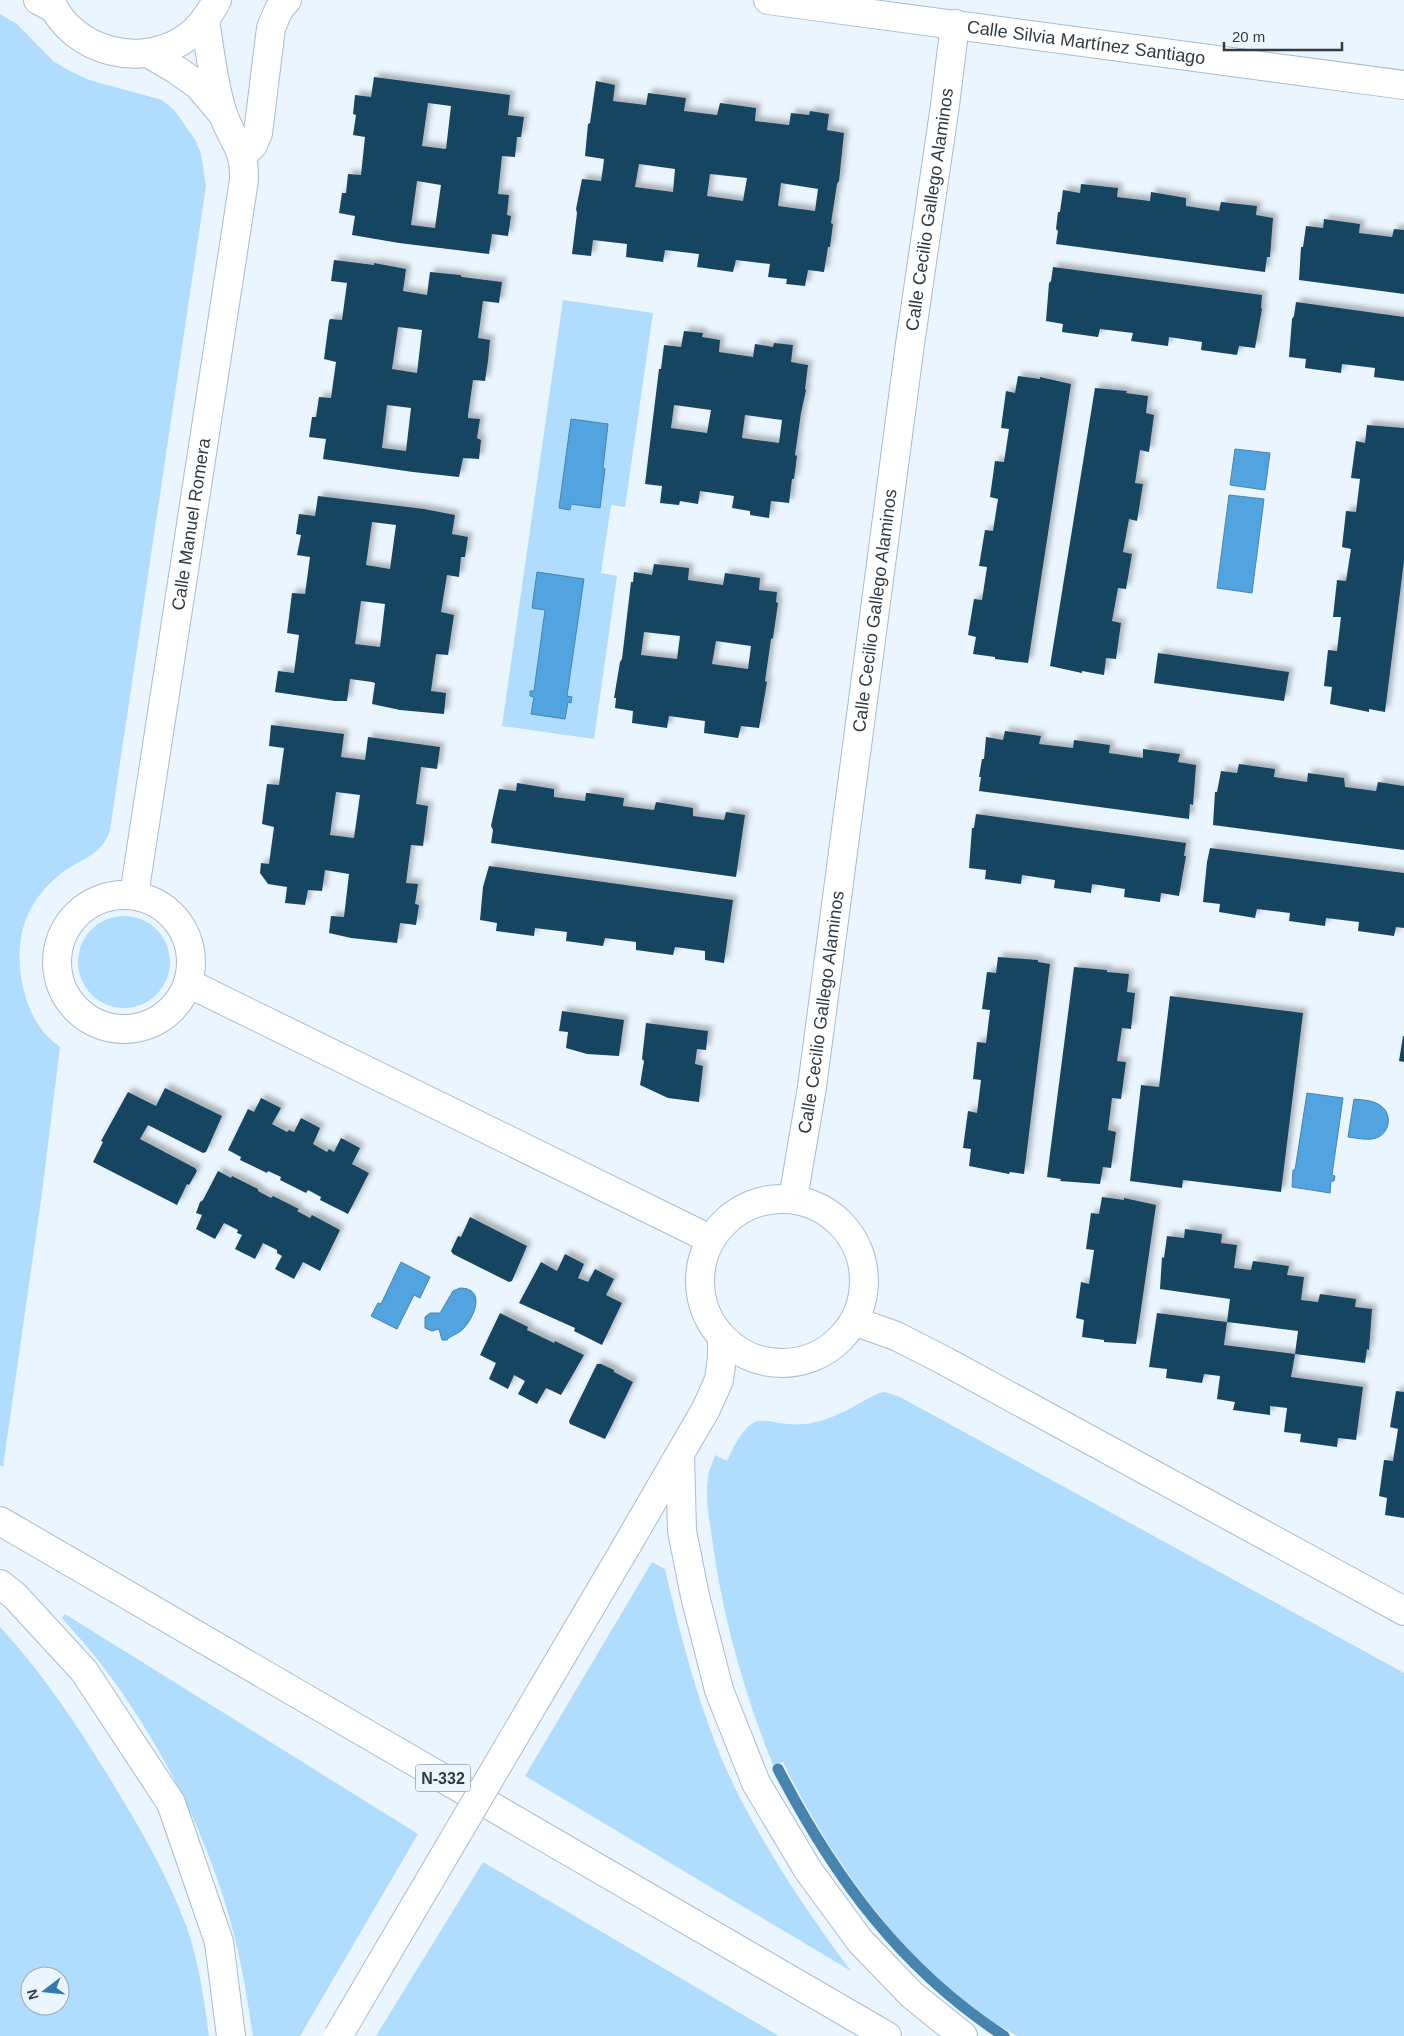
<svg xmlns="http://www.w3.org/2000/svg" width="1404" height="2036" viewBox="0 0 1404 2036" font-family="Helvetica,sans-serif">
<style>
.green{fill:#b0dcfe;fill-rule:evenodd}
.water{fill:#51a4df;stroke:#4784b0}
.lines{fill:none;stroke-linecap:round;stroke-linejoin:round}
.stream{stroke:#4784b0;stroke-width:11}
.building{fill:#174462;fill-rule:evenodd;filter:url(#shadow)}
.street-casing{stroke:#a6bed1;stroke-width:30}
.secondary-casing{stroke:#a6bed1;stroke-width:30}
.highway-casing{stroke:#a6bed1;stroke-width:30}
.street{stroke:#fff;stroke-width:28}
.secondary{stroke:#fff;stroke-width:28}
.highway{stroke:#fff;stroke-width:28}
.secondary-bridge-casing{stroke:#a6bed1;stroke-width:30;stroke-linecap:butt}
.secondary-bridge{stroke:#fff;stroke-width:28}
.labels{text-anchor:middle;dominant-baseline:central;stroke-width:5;stroke-linejoin:round;paint-order:stroke}
.shield{fill:#ebf5fd;stroke:#69737b;stroke-width:1}
.shield-label{font-size:16px;font-weight:bold;fill:#313b43}
.street-label{font-size:18px;fill:#313b43;stroke:#ebf5fd}
</style>
<defs>
<filter id="shadow"><feDropShadow dx="4.5" dy="-4.5" stdDeviation="2.5" flood-color="#0004"/></filter>
</defs>
<rect width="100%" height="100%" fill="#ebf5fd"/>
<path class="green" d="M0,14L17,24L53,61L70,71L89,80L162,100L175,111L196,141L201,154L206,186L110,830C101,859 76,859 57,877C46,886 37,897 30,910C11,946 19,1003 45,1034C50,1039 55,1043 60,1047L42,1193L3,1467L0,1465Z
M563,300L653,313L625,507L611,505L601,573L617,576L594,739L502,726Z
M78 962a46 46 0 1 1 92 0a46 46 0 1 1-92 0Z
M885,1392L900,1397L1404,1673V2036H1017C1003,2028 989,2020 975,2010C950,1993 928,1971 908,1949C857,1893 816,1830 783,1762L773,1765C744,1693 722,1615 712,1538C709,1518 705,1497 708,1477C709,1470 713,1462 715,1455L727,1461C758,1394 764,1434 816,1422C839,1417 858,1403 879,1393Z
M652,1562L665,1569C683,1646 703,1725 739,1796C771,1858 809,1915 851,1971L525,1776Z
M65,1614L418,1834L300,2036H253C248,2004 243,1971 235,1939C212,1843 161,1742 101,1664C89,1648 75,1633 62,1618Z
M0,1627C41,1671 75,1722 107,1774C137,1823 167,1873 187,1928C199,1963 204,2000 209,2036H0ZM30,1976H60V2006H30Z
M483,1862L779,2036H376Z"/>
<path class="water" d="M571,419L608,424L603,468L605,469L600,508L571,504L570,510L559,508Z
M1235,449L1270,453L1265,490L1230,485Z
M1229,495L1264,499L1252,593L1217,588Z
M537,572L584,579L567,696L572,697L571,703L568,702L565,719L531,714L534,697L530,696V691H534L545,610L532,608Z
M1307,1093L1343,1098L1332,1175L1335,1176L1334,1181H1331L1330,1193L1292,1187L1293,1170H1295Z
M1354,1099C1362,1100 1374,1100 1381,1106C1394,1115 1389,1137 1372,1139C1365,1140 1356,1138 1348,1137Z
M401,1262L430,1277L420,1298L414,1295L397,1329L371,1316L378,1303L381,1304Z
M460,1288C487,1288 474,1318 463,1329C457,1335 451,1335 447,1340H442L439,1329L432,1331L425,1328V1317L430,1313H440L453,1291Z"/>
<g class="lines">
<path class="stream" d="M778,1769C834,1877 901,1969 1004,2036"/>
</g>
<path class="building" d="M374,77L510,95L508,115L524,117L521,137H517L515,157L502,156L498,194L509,195L507,215L511,216L508,236L492,234L489,254L399,243L352,235L355,216L339,213L342,193H346L348,174L361,175L365,137L353,135L356,115L353,114L355,95L371,97ZM428,103L451,106L446,149L422,146ZM417,181L441,185L435,228L411,225Z
M596,81L615,85L613,101L646,105L648,93L686,98L684,111L717,115L720,103L756,108L755,121L789,125L791,113L809,115L810,111L829,114L827,130L844,133L839,181L837,184L831,223L833,224L830,247H828L824,272L808,270L805,286L786,284L787,279L768,277L770,264L736,260L733,272L697,267L699,254L665,250L663,262L626,257L627,244L593,240L591,256L572,254L577,213L576,209L582,179L601,181L603,168L604,159L585,156L588,124L590,123ZM639,164L675,169L673,192L635,187ZM710,174L747,178L743,201L707,196ZM781,183L818,189L815,211L778,206Z
M1081,184L1118,188L1117,197L1150,201L1151,192L1186,198V206L1219,211L1221,202L1257,206L1256,215L1273,218L1270,257H1267L1265,272L1056,244L1058,231L1056,229L1058,212H1060L1063,190L1080,193Z
M1324,219L1360,224L1359,233L1392,237L1394,229L1404,230V294L1299,280L1301,247H1303L1306,226L1323,228Z
M334,260L374,265V263L406,269L403,291L427,295L430,272L460,275L462,277L502,282L499,303L483,301L478,338L490,340L488,361L485,381L473,380L468,415V418L480,419L477,438L481,440L479,459L463,458L459,477L413,472L323,459L326,439L309,437L312,417H316L319,397L331,398L336,362L324,359L329,321L330,319L342,320L347,283L331,281ZM398,327L422,330L417,373L392,369ZM387,405L411,408L406,451L382,448Z
M1053,267L1262,295L1261,308L1262,309L1255,348L1239,346L1237,355L1201,350L1202,342L1169,337L1168,346L1131,341L1133,333L1100,329L1098,337L1062,332L1063,324L1046,321L1049,283L1051,281Z
M1296,302L1404,317V381L1374,377L1375,368L1342,364L1341,373L1305,368L1306,359L1289,357L1292,319L1294,316Z
M684,331L703,333L702,337L720,340L719,352L753,357L755,344L773,347L774,343L793,345L791,362L808,365L805,389L806,390L801,413L795,455L797,456L794,479H792L789,503L771,501L769,518L750,515V511L732,508L734,496L700,491L698,504L680,501L679,505L660,503L662,486L645,484L659,369H661L664,345L681,347ZM674,405L711,410L707,433L671,428ZM745,415L782,420L779,443L742,438Z
M1018,376L1040,379V377L1071,384L1028,663L995,659V657L973,654L976,637L968,635L974,599L982,600L987,567L979,566L985,530L993,531L998,499L990,497L995,461L1004,462L1009,429L1001,428L1006,391L1015,393Z
M1095,388L1127,391L1126,393L1148,396L1146,413L1154,415L1149,452L1140,450L1135,483L1143,484L1137,521L1129,519L1123,552L1132,554L1126,589L1118,588L1112,621L1121,623L1116,659L1106,658L1104,675L1082,671V673L1050,666Z
M1367,425L1404,428V561L1385,712L1369,709V712L1330,704L1332,687L1324,686L1328,650L1337,651L1341,617H1333L1337,580L1346,581L1351,549L1342,547L1346,511L1356,512L1360,479L1351,478L1356,441L1365,443Z
M318,496L424,509L455,515L452,534L468,537L465,557H461L459,577L447,575L441,612L454,615L448,655L436,654L431,691L446,693L444,714L400,710L372,704L375,683L372,682L350,679L347,701H335L275,692L278,671L294,673L299,635L287,633L292,593L305,594L310,557L297,555L301,535L296,534L299,514L315,516ZM372,522L396,525L390,569L366,565ZM361,601L385,604L380,647L355,644Z
M654,564L689,568L688,580L723,585L725,573L760,578L759,590L777,592L776,602L778,603L773,638L771,639L765,681L767,682L759,728L741,726L738,738L704,733L705,721L669,716L667,728L632,723L633,711L615,708L616,698H614L620,662L622,659L631,582H633L634,572L652,575ZM644,632L680,636L677,659L641,655ZM716,641L751,646L748,669L712,664Z
M1158,653L1289,672L1284,701L1154,683Z
M271,725L344,734L341,757L365,760L368,737L440,747L437,769L421,767L416,804L428,806L423,846L411,845L406,883L418,884L415,904L419,905L416,925L400,923L397,943L351,938L329,933L331,916L344,917L349,874L325,870L322,891L308,890L305,905L285,903L287,887L268,884L260,873L261,863L269,864L274,827L262,824L267,784L279,785L284,748L269,746ZM336,792L360,795L354,838L330,835Z
M1005,731L1041,736L1039,744L1073,748L1074,740L1110,745L1109,753L1143,758V749L1180,754L1178,762L1196,765L1193,805L1190,804L1189,819L979,791L981,777H979L982,759H984L986,737L1003,740Z
M1239,764L1275,769L1274,777L1307,782L1308,773L1344,778L1345,787L1376,791L1378,782L1404,786V850L1213,825L1215,792H1217L1221,771L1237,773Z
M517,783L554,789V797L585,801L586,793H588L624,798L623,806L654,810L656,802L693,808V816L724,820L726,812L745,815L736,877L491,843L493,830L491,826L499,789L516,791Z
M976,814L1186,843L1184,856H1186L1179,896L1161,893L1160,902L1124,897L1125,889L1092,884L1091,893L1054,888L1055,880L1022,875L1021,884L985,879L986,870L969,868L972,828H974Z
M1210,848L1404,873V928L1396,927L1394,936L1358,931L1359,922L1326,918L1325,926L1289,921L1290,913L1257,909L1255,918L1219,912L1220,904L1203,902L1207,862Z
M489,866L733,900L724,963L705,960V951L675,947L673,955L636,950V942L605,938L603,946L566,941L567,932L535,928L534,936L496,931L497,923L480,920L483,887Z
M998,957L1038,960V962L1050,964L1024,1174L1010,1172L1009,1174L969,1166L971,1149L963,1148L968,1111L977,1113L981,1080L973,1079L977,1042L986,1043L990,1010L982,1009L987,972L996,973Z
M1074,967L1107,970V972L1129,974L1127,992L1135,993L1131,1029L1122,1028L1117,1061L1126,1062L1121,1099L1112,1098L1108,1130L1116,1132L1111,1168L1103,1167L1100,1184L1060,1181L1061,1179L1047,1177Z
M1170,996L1303,1013L1281,1192L1183,1180L1182,1188L1130,1181L1141,1085L1159,1087Z
M562,1011L624,1020L619,1056L587,1054L566,1048L568,1032L559,1031Z
M646,1023L708,1031L706,1050L697,1049L695,1064L703,1066L699,1102L668,1098L640,1085L644,1061L642,1059Z
M1403,1036H1404V1062L1399,1061Z
M165,1088L222,1116L206,1152L203,1153L148,1125L140,1139L195,1168L197,1171L189,1185L187,1184L177,1205L93,1162L103,1142L101,1141L128,1092L156,1106Z
M261,1098L281,1108L272,1124L287,1132L289,1130L294,1132L301,1118L320,1128L313,1144L327,1152L329,1149L334,1152L341,1138L360,1148L352,1164L369,1173L348,1214L320,1200L321,1197L308,1190L306,1193L280,1180L281,1177L268,1171L267,1173L240,1160L241,1157L228,1150L248,1109L254,1112Z
M218,1171L231,1178L232,1176L258,1189V1191L271,1198L273,1196L299,1209L297,1211L310,1218L312,1215L340,1230L320,1271L303,1262L294,1279L275,1269L282,1256L277,1253V1250L263,1243L255,1259L235,1249L242,1235L237,1233L238,1230L224,1223L215,1239L196,1229L202,1215L196,1213L200,1202L203,1200Z
M1102,1197L1124,1200V1198L1156,1205L1136,1344L1104,1342V1340L1082,1337L1084,1320L1076,1318L1081,1282L1089,1284L1094,1250L1086,1249L1091,1213L1099,1214Z
M470,1217L527,1246L512,1281L509,1282L453,1254L451,1251L458,1236L461,1237Z
M1185,1229L1222,1234L1221,1243L1237,1245L1234,1268L1251,1270L1253,1261L1289,1266L1287,1275L1304,1277L1301,1300L1318,1302L1320,1294L1356,1299L1355,1307L1372,1309L1369,1350L1367,1349L1365,1363L1295,1354L1298,1331L1227,1322L1230,1299L1160,1289L1162,1257L1164,1258L1167,1236L1184,1238Z
M565,1254L584,1264L578,1278L588,1282L595,1269L614,1279L606,1295L622,1303L602,1345L574,1331L575,1328L519,1303L541,1262L557,1271Z
M500,1313L528,1327L527,1330L554,1343L555,1341L584,1355L561,1395L546,1388L537,1404L518,1394L525,1381L514,1375L508,1389L489,1379L496,1363L480,1355Z
M1157,1313L1227,1322L1224,1345L1295,1354L1291,1377L1363,1387L1356,1440L1338,1438L1337,1447L1300,1442L1301,1434L1284,1432L1287,1408L1270,1406V1415L1233,1410L1235,1402L1217,1399L1220,1376L1204,1374L1202,1383L1166,1378L1167,1369L1149,1367Z
M597,1364H601L614,1370V1372L633,1382L605,1439L570,1424L569,1421Z
M1396,1391L1404,1392V1518L1385,1515L1387,1498L1379,1496L1384,1460L1393,1461L1398,1429L1390,1427Z"/>
<g class="lines">
<g class="street-casing">
<g id="street">
<path id="s1" d="M768,0L1404,85"/>
<path d="M243,155L253,145L258,133L271,28L279,9L287,0"/>
<path id="s2" d="M793,1199L812,1087L910,344L945,105L955,24"/>
</g>
</g>
<g class="secondary-casing">
<g id="secondary">
<path d="M50,0C72,53 144,70 189,36C201,27 210,13 217,0"/>
<path d="M148,53L175,69L198,85L220,111"/>
<circle cx="124" cy="962" r="67"/>
<path id="s3" d="M134,895L244,180C245,146 231,140 222,111C213,82 210,51 205,20"/>
<path d="M188,983L710,1239"/>
<circle cx="782" cy="1281" r="82"/>
<path d="M854,1321L896,1336L945,1361L1404,1611"/>
<path d="M626,1547L706,1409L719,1380L722,1358V1338"/>
</g>
</g>
<g class="highway-casing">
<path id="highway" d="M38,0L53,8
M680,1455L682,1531L695,1596L719,1690L756,1783L808,1870L860,1941L912,1995L963,2036
M0,1521L887,2036
M0,1584L15,1596L84,1671L171,1803L219,1942L231,2036"/>
</g>
<use href="#street" class="street"/>
<use href="#secondary" class="secondary"/>
<use href="#highway" class="highway"/>
<g class="secondary-bridge-casing">
<path id="secondary-bridge" d="M338,2036L626,1547"/>
</g>
<use href="#secondary-bridge" class="secondary-bridge"/>
</g>
<g class="labels">
<rect class="shield" x="415.5" y="1764.5" width="55" height="27" rx="4"/>
<g class="shield-label">
<text x="443" y="1778">N-332</text>
</g>
<g class="street-label">
<text stroke="none"><textPath href="#s1" startOffset="321">Calle Silvia Martínez Santiago</textPath></text>
<text stroke="none"><textPath href="#s2" startOffset="999">Calle Cecilio Gallego Alaminos</textPath></text>
<text stroke="none"><textPath href="#s3" startOffset="375">Calle Manuel Romera</textPath></text>
<text stroke="none"><textPath href="#s2" startOffset="594">Calle Cecilio Gallego Alaminos</textPath></text>
<text stroke="none"><textPath href="#s2" startOffset="189">Calle Cecilio Gallego Alaminos</textPath></text>
</g>
</g>
<g transform="translate(45 1991) rotate(254)"><circle r="24" fill="#ebf5fd" stroke="#a1abb3"/>
<path d="M0-4L9 19L0 12L-9 19Z" fill="#307bae"/>
<text y="-8" font-size="14" font-weight="bold" text-anchor="middle" fill="#313b43">N</text>
</g>
<path d="M1224 42v8h118v-8" fill="none" stroke="#313b43" stroke-width="2.5"/>
<text x="1232" y="42" font-size="15" fill="#313b43" stroke="#ebf5fd" stroke-width="4" paint-order="stroke">20 m</text>
</svg>
